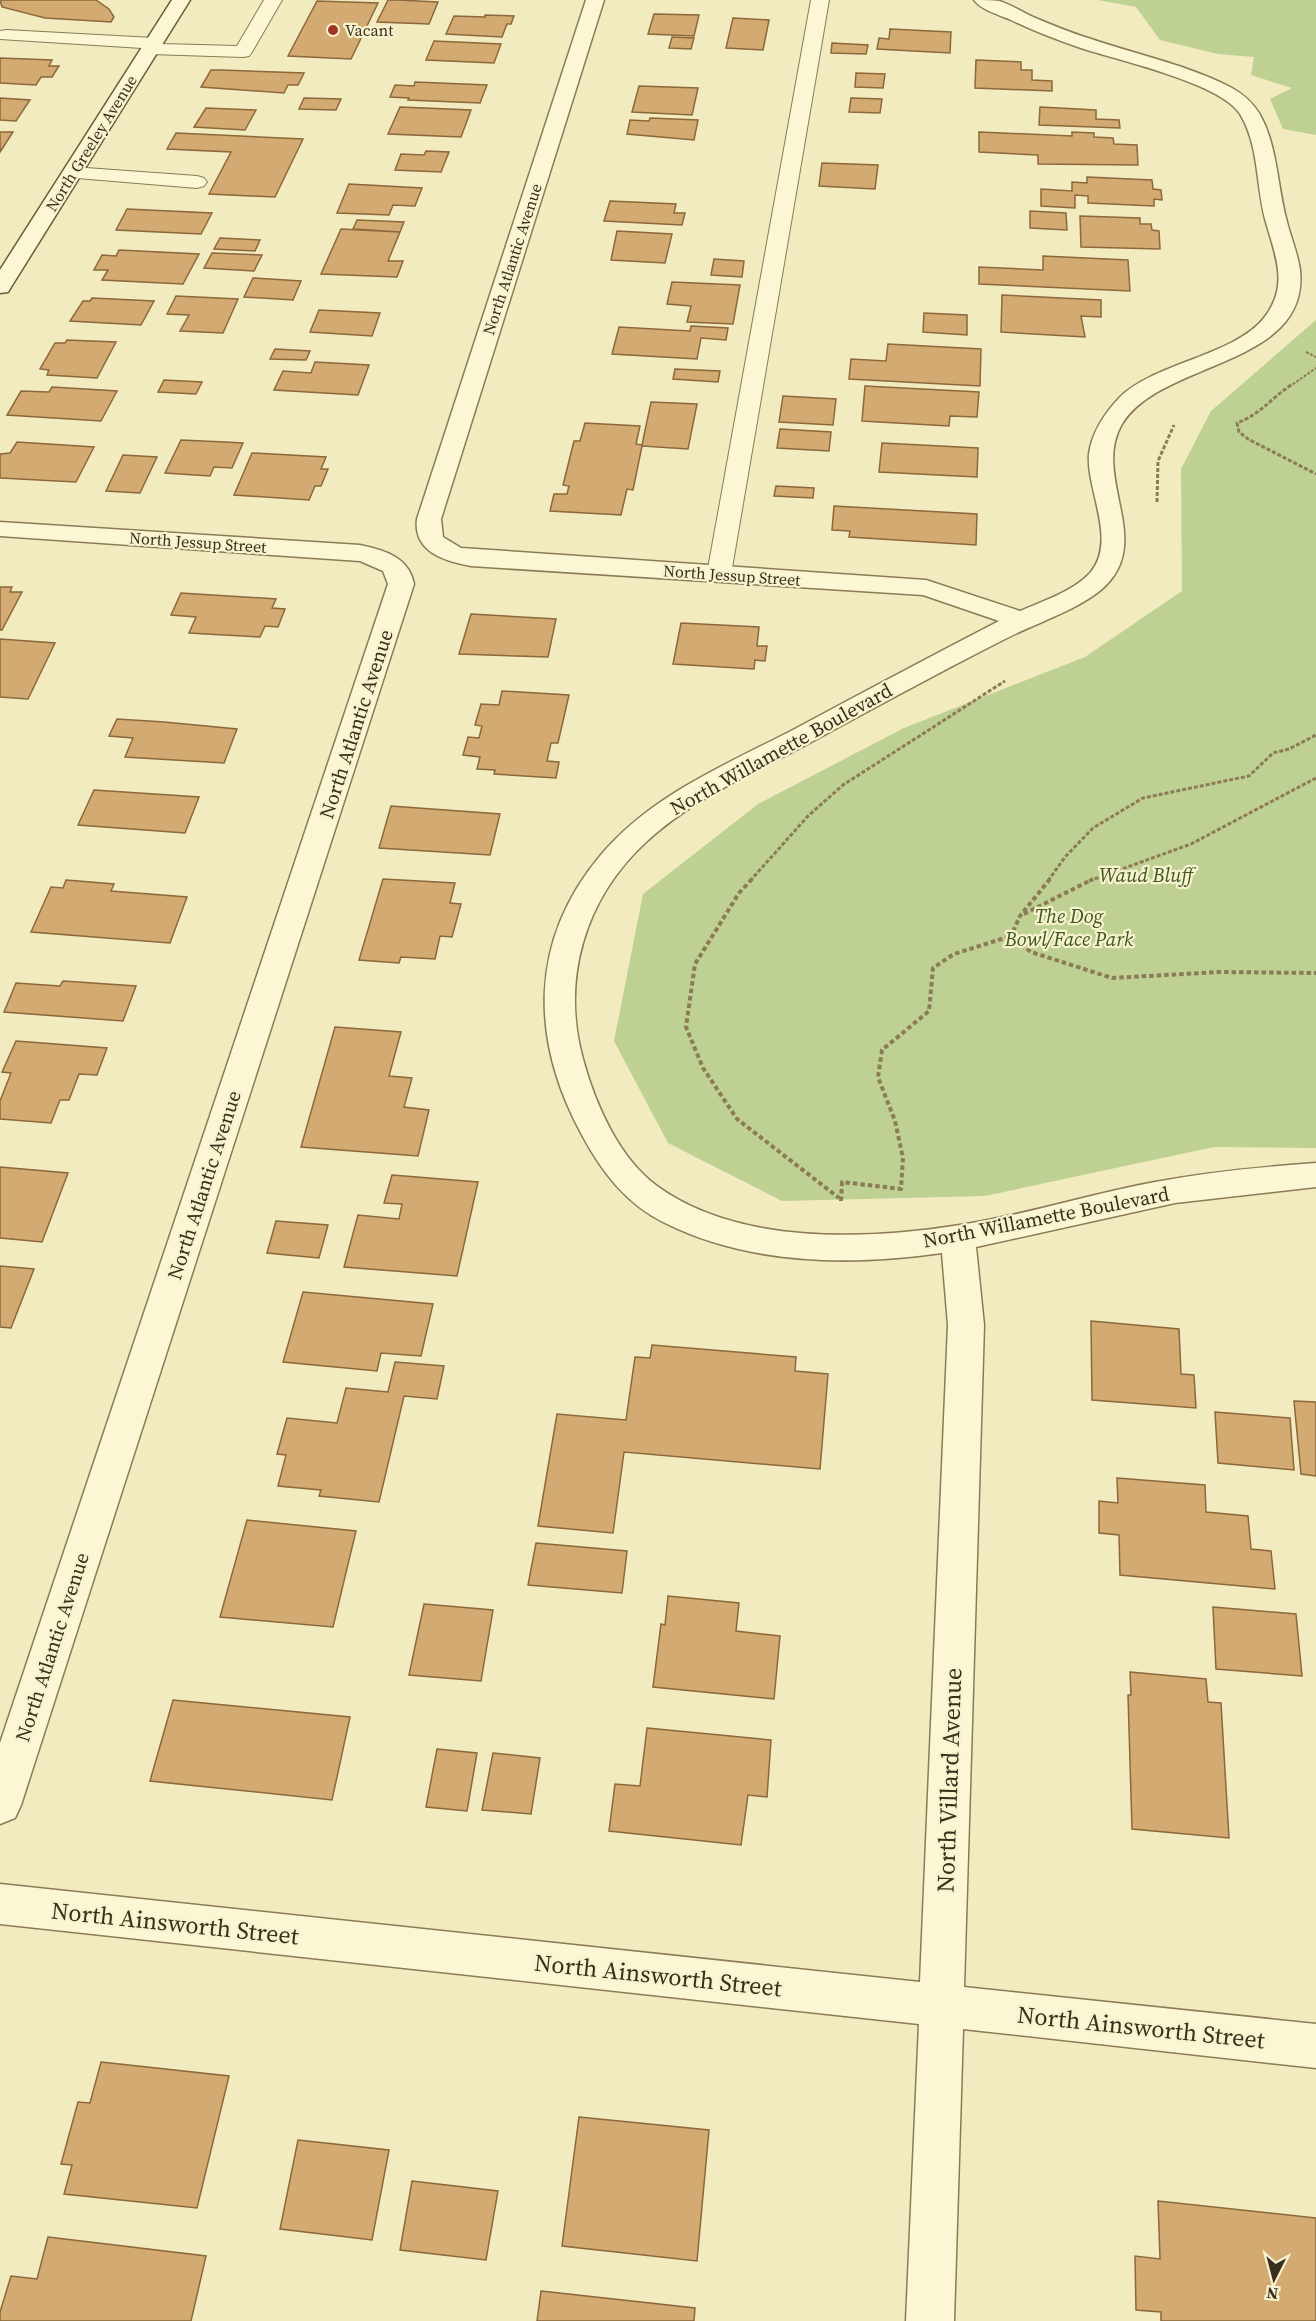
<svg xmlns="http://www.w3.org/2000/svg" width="1316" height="2321" viewBox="0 0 1316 2321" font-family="'Source Serif 4',serif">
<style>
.green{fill:#bed092}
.building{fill:#d2aa72;stroke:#8c683a;stroke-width:1.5}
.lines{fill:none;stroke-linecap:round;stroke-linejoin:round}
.lane-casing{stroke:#8b7b56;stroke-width:2}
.street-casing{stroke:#8b7b56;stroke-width:3}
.secondary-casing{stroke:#6d5c39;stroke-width:3}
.path-far2{stroke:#8b7b56;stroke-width:2;stroke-dasharray:3 1.5;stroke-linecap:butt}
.path-far1{stroke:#8b7b56;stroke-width:3;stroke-dasharray:4 2;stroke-linecap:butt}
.path{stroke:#8b7b56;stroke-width:4;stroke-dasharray:4.5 3;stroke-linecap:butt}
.lane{fill:#fbf6d3;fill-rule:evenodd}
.street{fill:#fbf6d3;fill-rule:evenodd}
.secondary{fill:#fbf6d3;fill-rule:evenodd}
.poi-dot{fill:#9e3622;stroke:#f8f3cf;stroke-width:2}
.labels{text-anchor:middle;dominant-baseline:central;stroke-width:4.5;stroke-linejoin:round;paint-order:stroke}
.far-poi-label{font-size:16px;fill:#392f1c;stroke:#f8f3cf;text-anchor:start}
.far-street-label{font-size:16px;fill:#392f1c;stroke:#f8f3cf}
.street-label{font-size:20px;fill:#392f1c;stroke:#f8f3cf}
.park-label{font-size:20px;font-style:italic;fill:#405721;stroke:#f8f3cf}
.near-street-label{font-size:24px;fill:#392f1c;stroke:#f8f3cf}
</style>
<rect width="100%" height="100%" fill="#f1ebbf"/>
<path class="green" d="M1098,0H1316V135L1283,129L1270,99L1292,88L1251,75L1254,57L1218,54L1160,40L1136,7Z
M1316,320V1148L1214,1147L985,1196L782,1201L668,1143L614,1041L643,894L758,804L904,728L1085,657L1182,591L1181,469L1211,411Z"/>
<path class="building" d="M0,0H96L109,9L114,17L111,22L45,18L2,7Z
M388,0H398L438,2L429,24L377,22Z
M317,1L378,3L351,59L288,56Z
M654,14L699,15L694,36L648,34Z
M485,15L514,16L511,24H507L502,37L446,34L454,16L485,17Z
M733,18L769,20L763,50L726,48Z
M890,29L951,32L950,53L877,49L879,38L889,39Z
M672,37L694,38L691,49L669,48Z
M434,41L501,44L494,63L426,60Z
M832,43L868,45L866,54L831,53Z
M0,58L52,60L49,66H59L52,77H41L36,85L0,83Z
M976,60L1021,62V70H1032V80L1052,81V91L975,88Z
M211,70H221L304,73L298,85H288L284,93L201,87Z
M856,73L885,74L883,88L855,87Z
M415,82L487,85L480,103L408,100L409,98L390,97L395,85L414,86Z
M639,86L698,88L692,115L632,112Z
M0,98L30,100L16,121L0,120Z
M304,98L341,99L336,110L299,109Z
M851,98L882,99L880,113L849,112Z
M400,107L471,110L461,137L388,134Z
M1040,107L1096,110V119L1119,120L1120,128L1039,125Z
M206,108L256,110L245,130L194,127Z
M650,118L698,120L694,140L627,134L630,120L649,121Z
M0,132H13L0,152Z
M979,132L1072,136V132L1094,133V137L1113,138L1114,144L1137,145L1138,165L1038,164V155L979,152Z
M176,133L303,139L275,197L209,194L231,152L167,149Z
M426,151L449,152L441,172L395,170L401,154L424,155Z
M822,163L878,165L875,189L819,186Z
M1087,177L1152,180L1153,189L1161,190L1162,200L1154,199V206L1088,203V196L1075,195V208L1041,206V189L1072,191V182L1087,183Z
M349,184L422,188L415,206L393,205L389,215L337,213Z
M610,201L676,204L674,213H685L682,225L604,221Z
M127,209L212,213L201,234L116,230Z
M1030,211L1066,213L1067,230L1030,228Z
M1080,216L1140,218V224H1151L1152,230L1159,231L1160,249L1081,247Z
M357,220L404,222L400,232L353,229Z
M341,229L400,232L388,261H403L397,277L321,274Z
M617,231L672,234L665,263L611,260Z
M220,238L260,240L255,251L214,249Z
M119,250L199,254L183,284L102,280L108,270H94L102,255L116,256Z
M212,253L262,255L254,271L204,268Z
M1043,256L1128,260L1130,291L979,284V267L1043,270Z
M714,259L744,261L742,277L711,275Z
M253,278L301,281L293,300L244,297Z
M672,282L740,285L733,324L687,322L691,306L667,304Z
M1002,295L1101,300V317L1081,316L1085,337L1001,332Z
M176,296L238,299L223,333L180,331L189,315L167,314Z
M92,298L154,301L141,325L70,321L83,301H90Z
M319,310L380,313L372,336L310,332Z
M924,313L967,315V335L923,332Z
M691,326L728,328L726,340L701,338L697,359L612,354L619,327L690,331Z
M67,340L116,342L97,378L47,375L49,370L40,369L55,343H65Z
M888,344L981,349L980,386L849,379L851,359L886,361Z
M275,349L310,351L306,360L270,359Z
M315,362L369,365L358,395L274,390L283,371L311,373Z
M675,369L720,371L718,382L673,379Z
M164,380L202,382L196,394L158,392Z
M865,386L979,392L977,417L950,416L949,426L862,421Z
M52,387L117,391L101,421L7,415L21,391L49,392Z
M783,396L836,399L833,425L779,422Z
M651,402L697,404L688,449L642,446L633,490L627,489L621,515L550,511L554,494H567L569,486L563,485L574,441H580L585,423L640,426L636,444L642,445Z
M780,429L831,432L829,451L777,448Z
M181,440L225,442L243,443L232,468L214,467L210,476L165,473Z
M17,442L94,447L76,482L0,478V454L10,453Z
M882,443L978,448L977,477L879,472Z
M252,453L326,457L321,469H328L321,486H315L309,500L234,495Z
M123,455L157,457L140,493L106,491Z
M776,486L814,488L813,498L774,496Z
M834,506L977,514L976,545L849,537L850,531L832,530Z
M0,587H12L10,592H22L2,630H0Z
M181,593L276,599L272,608L285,609L278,627L265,626L260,637L189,633L196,617L171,615Z
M471,614L556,619L548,657L459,654Z
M681,623L759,627L757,646H767L765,661L755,660L754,669L673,664Z
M0,639L55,643L28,699L0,697Z
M502,691L569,695L558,743H551L547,761L559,762L556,778L494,774L495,770L477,769L480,757L463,755L468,737L479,738L482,726L475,725L481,704L499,705Z
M117,719L164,722L237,729L224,763L125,757L133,738L109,736Z
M94,790L199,797L185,833L78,825Z
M391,806L500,814L490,855L379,848Z
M383,879L455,883L450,903L461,904L452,937L440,936L435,959L401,957L399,963L359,960Z
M66,880L114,884L111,891L187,897L170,943L31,932L51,887L63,888Z
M63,981L136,986L123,1021L4,1012L16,983L60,986Z
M335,1027L401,1032L389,1076L412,1078L404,1107L429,1110L418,1156L301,1147Z
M16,1041L107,1048L97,1075L79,1074L69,1100H60L51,1123L0,1119V1101L11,1073L2,1072Z
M0,1167L68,1173L42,1242L0,1238Z
M392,1175L478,1182L457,1276L344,1267L358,1215L399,1219L402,1204L384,1203Z
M276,1221L328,1225L319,1258L267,1253Z
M0,1266L34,1269L11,1328L0,1327Z
M303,1292L433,1304L421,1356L381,1353L377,1371L283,1362Z
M1091,1321L1179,1329L1181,1374L1194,1375L1196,1408L1092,1400Z
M652,1345L796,1357L795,1371L828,1374L820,1469L624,1452L613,1533L538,1526L557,1414L626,1420L635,1357L650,1358Z
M395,1362L444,1366L437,1399L404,1396L379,1502L319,1496L321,1490L278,1486L286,1455L277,1454L287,1418L337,1423L346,1388L388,1392Z
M1294,1401L1316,1402V1476L1301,1474Z
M1215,1412L1290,1418L1294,1470L1218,1463Z
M1117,1478L1205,1485L1206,1512L1248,1516L1251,1549L1271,1551L1275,1589L1120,1575L1119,1535L1099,1533V1501L1118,1503Z
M247,1520L356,1531L333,1627L220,1617Z
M536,1543L627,1551L622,1593L528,1585Z
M668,1596L739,1603L736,1631L780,1636L774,1699L653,1687L661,1624L665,1625Z
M424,1604L493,1610L481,1681L409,1675Z
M1213,1607L1296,1614L1302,1676L1216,1669Z
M1130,1672L1206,1679L1208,1702L1221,1703L1229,1838L1132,1829L1128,1695H1131Z
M173,1700L350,1717L332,1800L150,1781Z
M647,1728L771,1740L767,1797L748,1795L741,1845L609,1831L615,1784L640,1786Z
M437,1749L477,1753L467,1811L426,1807Z
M493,1753L540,1758L531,1814L482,1810Z
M101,2062L229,2076L197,2208L64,2194L72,2165L61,2164L78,2102L90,2103Z
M579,2117L709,2130L697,2261L562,2246Z
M298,2140L389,2150L372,2240L280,2229Z
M412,2181L498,2191L486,2260L400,2250Z
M1158,2201L1316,2218V2321H1161V2312L1136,2310L1135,2256L1160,2259Z
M48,2237L206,2256L191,2321H0V2312L11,2276L37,2279Z
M541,2291L695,2308L694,2321H537Z"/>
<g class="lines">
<g class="lane-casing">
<path id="lane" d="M264,0H282L252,52L249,56L243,57L150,54L144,53L142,48L0,39V31L6,30L154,38L160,39L162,44L237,46Z
M811,0H829L731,574L728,579L719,581L710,579L707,574Z
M72,167L197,176L204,178L207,182L204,186L197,188L65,177L62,173L65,169Z"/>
</g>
<g class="street-casing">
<path id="street" d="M586,0H604L441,519L443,537L461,548L926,580L1020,611C1043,601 1072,592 1090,573C1118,541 1086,490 1089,454C1092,431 1105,413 1120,397C1155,363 1235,355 1264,318C1290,285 1275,255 1265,219C1256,185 1259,145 1240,114C1221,83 1117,60 1081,48C1057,40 1034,31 1011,20C1000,15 981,10 974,0C979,0 994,0 999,1C1010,4 1022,12 1033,17C1052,25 1071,33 1091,39C1138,55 1188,65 1232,88C1244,95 1252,102 1259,113C1278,146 1277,186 1287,222C1291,238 1298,254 1300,270C1310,367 1161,360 1122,424C1091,477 1156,542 1102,589C1076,611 1033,624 1003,640C936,674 870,710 804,746C749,775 691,800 645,843C585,899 561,979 583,1059C595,1104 619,1158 657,1186C738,1245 866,1240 960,1225C1026,1215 1089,1194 1155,1182C1208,1172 1262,1167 1316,1163V1187L1175,1203L976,1247L984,1325L964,1987L1316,2024V2068L963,2029L954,2321H906L919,2024L0,1924V1884L920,1982L948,1325L942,1253C851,1266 749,1265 665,1223C626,1204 602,1172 582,1135C530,1040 529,941 600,856C650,796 723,766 791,731C860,694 929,657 999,621L923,595L471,566C444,561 413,552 417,519Z
M0,522L360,545C384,550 409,557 414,584L21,1805L15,1818L0,1824V1743L388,584L383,571L360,561L0,536Z"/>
</g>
<g class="secondary-casing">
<path id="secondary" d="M172,0H190L11,287L8,292L0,293V270Z"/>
</g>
<path class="path-far2" d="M1306,352L1316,357
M1289,387L1316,368"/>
<path class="path-far1" d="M1291,385C1270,399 1261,414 1237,423L1239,432L1248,439L1316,474
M1157,502L1158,461L1174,425
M750,881L808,816L843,785L1005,681
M1048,881L1065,857L1093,828L1143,798L1249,776L1273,753L1289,749L1316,735
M1089,881L1191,844L1316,778"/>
<path class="path" d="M752,879L739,893L695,964L686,1027L703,1068L737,1119L839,1198
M1050,879L1020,916L1011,936L1031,952L1112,978L1219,972L1316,973
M1024,914L1093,879
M841,1201L842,1182L901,1189L903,1158L895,1121L878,1077L882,1050L929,1011L933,968L954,954L1011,936"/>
<use href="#lane" class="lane"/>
<use href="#street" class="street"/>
<use href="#secondary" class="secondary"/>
</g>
<circle class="poi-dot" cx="333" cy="30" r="6"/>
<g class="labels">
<g class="far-poi-label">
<text x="345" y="30">Vacant</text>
</g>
<g class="far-street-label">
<text transform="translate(91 143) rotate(-58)">North Greeley Avenue</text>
<text transform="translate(512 259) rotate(-72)">North Atlantic Avenue</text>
<text transform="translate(198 542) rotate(4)">North Jessup Street</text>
<text transform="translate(732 575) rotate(4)">North Jessup Street</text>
</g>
<g class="street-label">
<text transform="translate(356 724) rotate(-72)">North Atlantic Avenue</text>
<text transform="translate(781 749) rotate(-29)">North Willamette Boulevard</text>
<text transform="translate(204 1185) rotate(-72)">North Atlantic Avenue</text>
<text transform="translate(1046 1217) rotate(-11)">North Willamette Boulevard</text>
<text transform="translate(52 1647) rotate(-72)">North Atlantic Avenue</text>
</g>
<g class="park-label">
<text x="1146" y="875">Waud Bluff</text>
<text x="1069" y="916">The Dog<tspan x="1069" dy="23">Bowl/Face Park</tspan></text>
</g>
<g class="near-street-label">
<text transform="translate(949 1780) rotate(-88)">North Villard Avenue</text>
<text transform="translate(175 1923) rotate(6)">North Ainsworth Street</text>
<text transform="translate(658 1975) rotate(6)">North Ainsworth Street</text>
<text transform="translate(1141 2027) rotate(6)">North Ainsworth Street</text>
</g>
</g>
<g transform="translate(1274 2279) rotate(186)" stroke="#f8f3cf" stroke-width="4.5" paint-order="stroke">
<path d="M0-4.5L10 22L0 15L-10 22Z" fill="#392f1c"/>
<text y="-9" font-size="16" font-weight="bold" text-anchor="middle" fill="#392f1c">N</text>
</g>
</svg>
